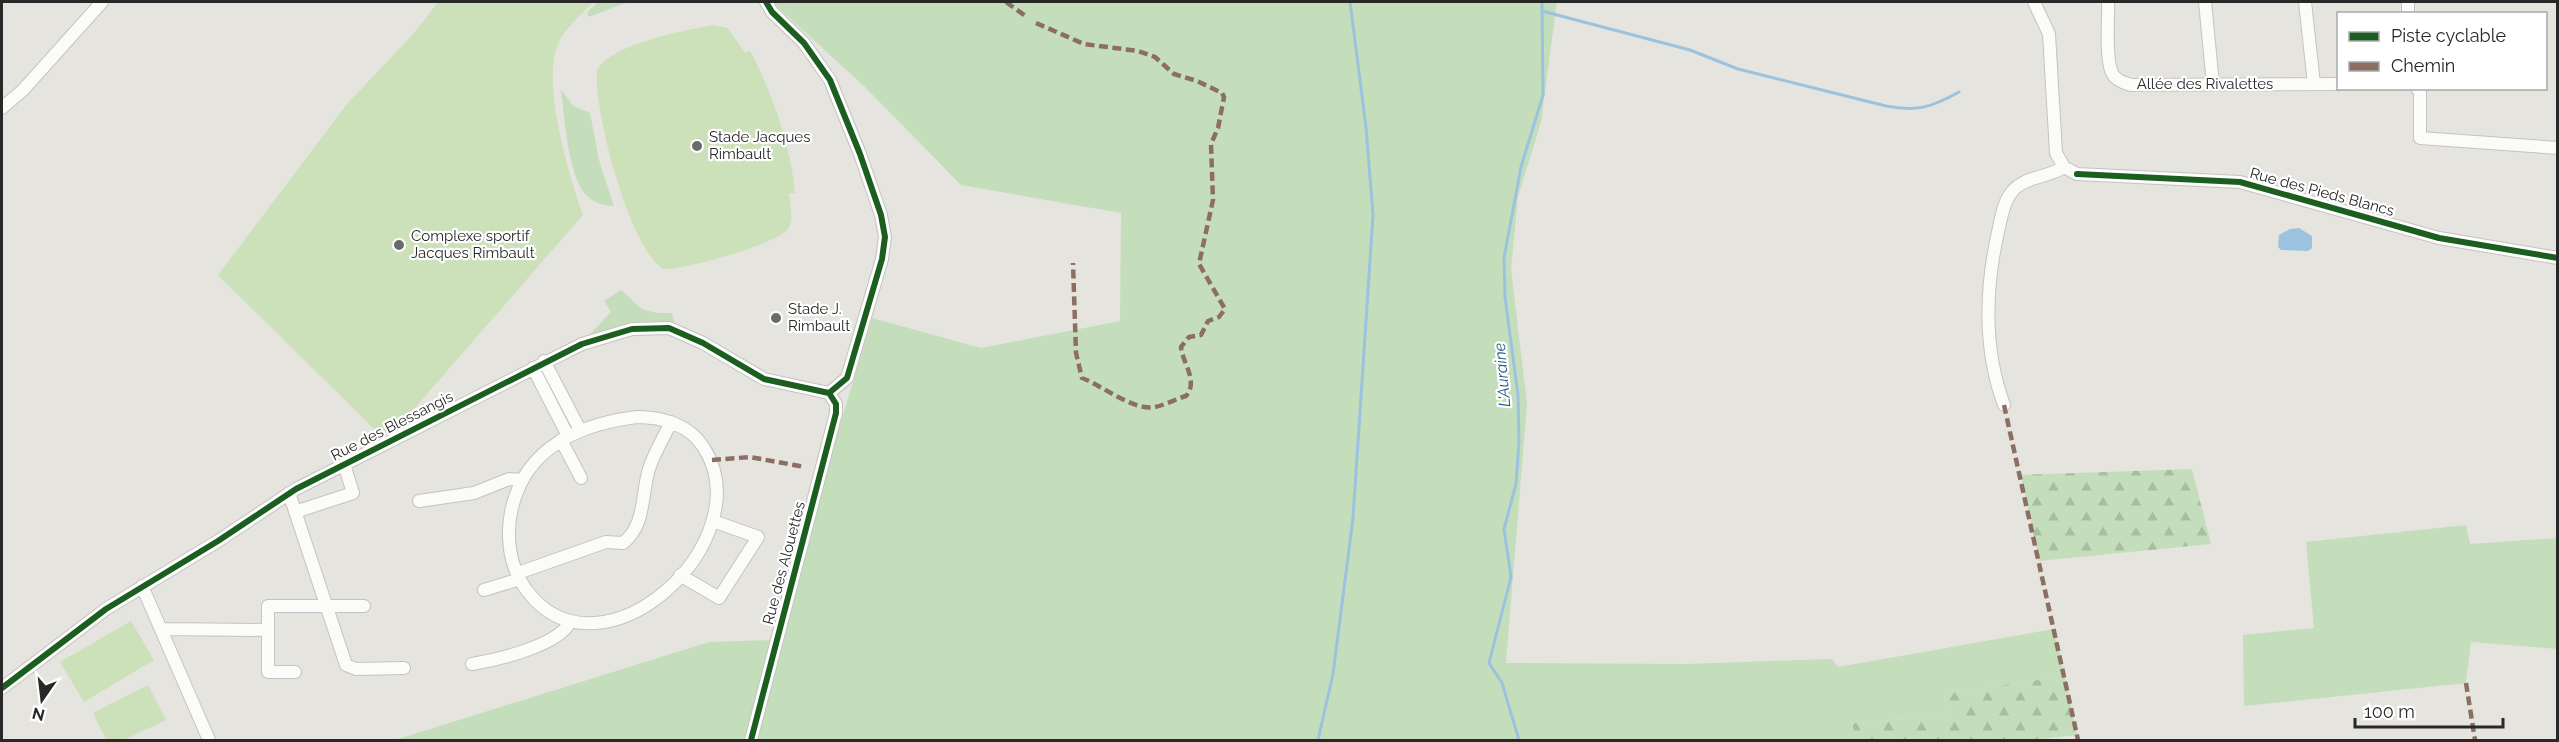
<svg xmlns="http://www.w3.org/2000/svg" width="2559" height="742" viewBox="0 0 2559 742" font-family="Raleway,sans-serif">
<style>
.grass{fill:#c4debb}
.forest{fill:url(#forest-firs)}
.pitch{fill:#cce1b9}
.water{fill:#9bc2de}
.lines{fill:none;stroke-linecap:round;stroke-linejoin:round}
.stream{stroke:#9bc2de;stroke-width:3}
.minor-casing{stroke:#c4c3c3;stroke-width:14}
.minor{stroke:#fbfbfa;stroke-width:12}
.quiet{stroke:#8d6e63;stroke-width:4.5;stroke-dasharray:9 4.5;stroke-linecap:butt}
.cycleway-casing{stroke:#fff;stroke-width:10}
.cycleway{stroke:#1b5e20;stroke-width:6}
.poi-dot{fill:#6a6a68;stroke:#fff;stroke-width:2}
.labels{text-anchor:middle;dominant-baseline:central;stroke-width:4.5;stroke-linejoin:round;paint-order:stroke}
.street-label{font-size:15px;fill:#282828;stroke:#fff}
.poi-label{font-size:15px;fill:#282828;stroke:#fff;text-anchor:start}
.water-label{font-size:16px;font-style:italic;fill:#1d5286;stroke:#fff}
</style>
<defs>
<pattern id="forest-firs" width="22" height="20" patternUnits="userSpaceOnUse" patternTransform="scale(1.5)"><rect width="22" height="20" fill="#c4debb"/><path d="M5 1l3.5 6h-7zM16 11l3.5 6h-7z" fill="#a8bea1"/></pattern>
</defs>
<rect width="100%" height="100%" fill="#e6e4de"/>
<path class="grass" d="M597,2H628L589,17L587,13Z
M772,2H1557L1541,122L1518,197L1511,269L1527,404L1506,663L1685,664L1832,659L1838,667L2054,629L2065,676L1944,694L1946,716L1852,723L1856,740H395L709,642L776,640L872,318L981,348L1120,321L1121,213L961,185L864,86Z
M561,89L573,106L590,113L599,160L614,206C604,206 592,202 585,194C568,174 564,115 561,89Z
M621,290L642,309L657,313H672L674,322L653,323L588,336L611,312L604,301Z
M2466,525L2470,544L2557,538V649L2471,642L2466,683L2244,706L2243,635L2314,628L2306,542Z"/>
<path class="forest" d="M2192,469L2211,544L2039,561L2021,475Z
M2065,676L2077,735L2032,740H1856L1852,723L1946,716L1944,694Z"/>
<path class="pitch" d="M438,2H593C582,14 564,29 558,44C541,84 569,175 583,215L399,426L380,435L218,275L347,104L415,32Z
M714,25L728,28L745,53L750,50C773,96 790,142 795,193H789C790,204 795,221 787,230C776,244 681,271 663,269C629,247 593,109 597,70C611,44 686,30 714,25Z
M131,621L154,660L84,702L60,662Z
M148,685L166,720L124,740H106L93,713Z"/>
<path class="water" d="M2299,228L2312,236V248L2308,251L2281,250L2278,247L2279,235L2290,229Z"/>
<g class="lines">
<path class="stream" d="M1542,11L1690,50L1738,69L1886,106C1918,112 1932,107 1959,92
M1318,740L1333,674L1353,518L1373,215L1366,127L1350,2
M1519,740L1502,683L1489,663L1511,577L1504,529L1516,484L1519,442L1518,395L1505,297L1504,258L1521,167L1543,95L1542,2"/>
<g class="minor-casing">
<path id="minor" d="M766,2L772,12L804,43L830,80L860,154L881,215L885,237L882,259L847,378L829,393
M2034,2L2049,34L2056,153L2064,167L2077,174L2240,182L2439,238L2558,258
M2108,2C2109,18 2104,64 2114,76C2119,82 2125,83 2131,85L2338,84
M2205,2L2213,84
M2305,2L2314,84
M2408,2V14
M2417,88L2420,92V138L2558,148
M2,108L23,90L102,2
M544,361L580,430
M533,368L568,436
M2004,405C1983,348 1985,290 1998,232C2001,219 2003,203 2011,193C2023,176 2048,178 2064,167
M637,417C663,417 690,425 704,448C763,541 602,688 528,592C506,564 504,524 517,492C536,442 588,423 637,417Z
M561,440L581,478
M289,493L346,665L356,669L404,668
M419,501L474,493L509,479L522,480
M295,512L353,493L344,464
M518,573L606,542L623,543C646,525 641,495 649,469C654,453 664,437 671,422
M680,575L719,598L758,537L713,521
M142,586L209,740
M484,590L520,579
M161,629L268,630
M472,664C496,660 558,646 570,622
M295,672H268V606H364
M2,688L106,609L218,541L296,489L582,344L632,329L669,328L703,343L764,379L829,393
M751,740L836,413V404L829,393"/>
</g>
<use href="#minor" class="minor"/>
<path class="quiet" d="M1006,2L1027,17
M1036,23L1084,44L1138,51L1155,57L1174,74L1197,81L1222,93L1224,97L1218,128L1211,144L1213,200L1199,264L1225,309L1219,317L1208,321L1201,335L1189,337L1181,347C1182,362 1199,381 1186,396C1176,399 1165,405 1155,407C1133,411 1103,386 1082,378L1076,353L1073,263
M2004,405L2078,740
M712,460L750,457L805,467
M2466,683L2475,740"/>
<g class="cycleway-casing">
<path id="cycleway" d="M766,2L772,12L804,43L830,80L860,154L881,215L885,237L882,259L847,378L829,393
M2077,174L2240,182L2439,238L2558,258
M2,688L106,609L218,541L296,489L582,344L632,329L669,328L703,343L764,379L829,393
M751,740L836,413V404L829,393"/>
</g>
<use href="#cycleway" class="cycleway"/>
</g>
<g class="poi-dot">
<circle cx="697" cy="146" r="6"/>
<circle cx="399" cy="245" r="6"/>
<circle cx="776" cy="318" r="6"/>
</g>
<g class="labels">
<g class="street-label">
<text x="2205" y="84">Allée des Rivalettes</text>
<text transform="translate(2322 192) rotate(15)">Rue des Pieds Blancs</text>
<text transform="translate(392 426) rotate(-27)">Rue des Blessangis</text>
<text transform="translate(784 563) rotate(-75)">Rue des Alouettes</text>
</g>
<g class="poi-label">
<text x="709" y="137">Stade Jacques<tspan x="709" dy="17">Rimbault</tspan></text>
<text x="411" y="236">Complexe sportif<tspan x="411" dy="17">Jacques Rimbault</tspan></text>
<text x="788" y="309">Stade J.<tspan x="788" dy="17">Rimbault</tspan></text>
</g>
<g class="water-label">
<text transform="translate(1502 375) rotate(-95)">L'Auraine</text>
</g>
</g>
<rect width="2559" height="742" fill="none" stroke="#282828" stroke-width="6"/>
<rect x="2337" y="12" width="210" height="78" fill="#ffffff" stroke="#a9a9a9" stroke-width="1.5"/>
<rect x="2349" y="32" width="30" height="9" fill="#1b5e20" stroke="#a9a9a9" stroke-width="1.5"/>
<text x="2391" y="42" font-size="18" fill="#282828">Piste cyclable</text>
<rect x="2349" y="62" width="30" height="9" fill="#8d6e63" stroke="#a9a9a9" stroke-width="1.5"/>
<text x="2391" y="72" font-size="18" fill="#282828">Chemin</text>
<g transform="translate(42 700) rotate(194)" stroke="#ffffff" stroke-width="4.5" paint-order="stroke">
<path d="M0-4.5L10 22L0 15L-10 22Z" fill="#282828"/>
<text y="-9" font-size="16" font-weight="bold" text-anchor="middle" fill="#282828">N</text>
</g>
<path d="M2355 718v9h148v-9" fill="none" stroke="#282828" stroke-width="3"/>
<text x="2364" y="718" font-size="18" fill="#282828" stroke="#ffffff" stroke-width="4.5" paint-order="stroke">100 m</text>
</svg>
